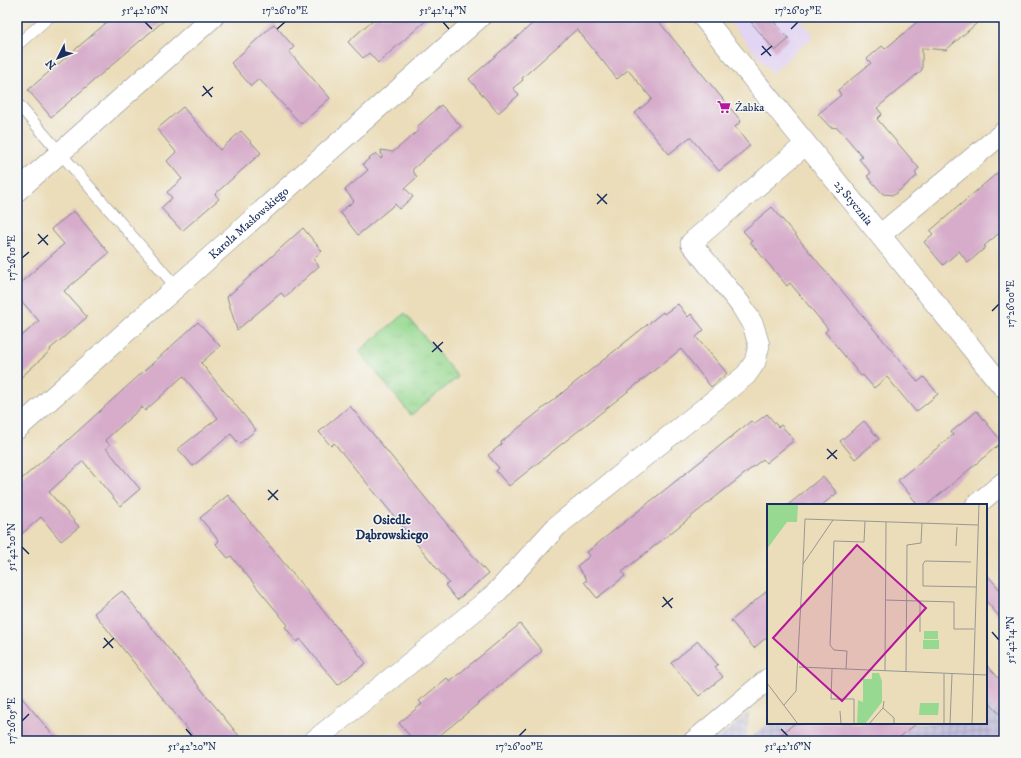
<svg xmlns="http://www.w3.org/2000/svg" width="1021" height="758" viewBox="0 0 1021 758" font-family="'IM FELL DW Pica',serif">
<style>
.built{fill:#e2d4f3}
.industrial{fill:url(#industrial-grid)}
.park{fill:url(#park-tufts);stroke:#598478}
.building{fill:#d6acca}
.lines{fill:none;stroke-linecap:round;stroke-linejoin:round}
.service-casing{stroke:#83868c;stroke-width:12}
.minor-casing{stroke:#83868c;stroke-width:22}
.service{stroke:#fff;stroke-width:11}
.minor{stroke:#fff;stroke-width:21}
.ticks{fill:none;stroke:#1b2f5e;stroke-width:1.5}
.labels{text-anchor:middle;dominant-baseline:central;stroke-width:3;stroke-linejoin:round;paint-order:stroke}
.poi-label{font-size:12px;fill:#1b2f5e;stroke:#f6f6f2;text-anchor:start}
.street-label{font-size:12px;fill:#1b2f5e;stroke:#f6f6f2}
.neighbourhood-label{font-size:13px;font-weight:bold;fill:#1b2f5e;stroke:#f6f6f2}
.inset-road{fill:none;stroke:#989795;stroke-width:1}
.view{fill:#b5179e;fill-opacity:0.15;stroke:#b5179e;stroke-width:2}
.inset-edge{fill:none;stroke:#1b2f5e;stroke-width:2}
.neatline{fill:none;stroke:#1b2f5e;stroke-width:1.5}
.ticks-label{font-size:10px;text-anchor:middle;fill:#1b2f5e}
</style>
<defs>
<pattern id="industrial-grid" width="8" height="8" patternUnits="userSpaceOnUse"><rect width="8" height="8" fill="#c5c0da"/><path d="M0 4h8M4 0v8" fill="none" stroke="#a9a5be"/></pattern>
<pattern id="park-tufts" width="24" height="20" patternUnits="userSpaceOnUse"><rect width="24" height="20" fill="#97d991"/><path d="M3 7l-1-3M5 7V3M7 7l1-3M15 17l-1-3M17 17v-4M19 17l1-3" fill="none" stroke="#82bb7f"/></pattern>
</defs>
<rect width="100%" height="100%" fill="#f6f6f2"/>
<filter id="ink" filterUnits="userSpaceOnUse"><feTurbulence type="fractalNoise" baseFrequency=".025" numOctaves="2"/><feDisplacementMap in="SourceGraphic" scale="8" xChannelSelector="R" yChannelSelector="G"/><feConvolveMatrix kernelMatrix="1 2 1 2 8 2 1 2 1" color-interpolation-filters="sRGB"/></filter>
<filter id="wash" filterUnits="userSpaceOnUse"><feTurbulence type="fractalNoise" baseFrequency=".012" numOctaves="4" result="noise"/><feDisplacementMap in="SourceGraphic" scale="16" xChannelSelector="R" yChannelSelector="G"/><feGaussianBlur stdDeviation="0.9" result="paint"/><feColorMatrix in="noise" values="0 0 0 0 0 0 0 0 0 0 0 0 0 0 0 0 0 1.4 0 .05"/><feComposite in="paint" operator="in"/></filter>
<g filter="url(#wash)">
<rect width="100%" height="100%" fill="#ebddb9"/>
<path class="built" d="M725,17H798L814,35L772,73Z"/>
<path class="industrial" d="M986,699L1004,719V741H747L769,723H986Z
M749,713L746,741H715Z"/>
<path class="park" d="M405,313L458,377L411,415L359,351Z"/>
<g id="blocks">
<path class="building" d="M113,17H168L51,117L28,90Z
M376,17H430L378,63L369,53L363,58L348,42Z
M540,17H655L741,121L735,127L750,146L719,171L690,137L669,154L635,113L652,99L628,70L617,79L577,29L522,78L523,80L513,88L519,95L498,113L469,79Z
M747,17H770L789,39L775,51Z
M923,17H984L946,50L922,48V70L877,108L882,114L877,119L919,168L915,172L917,176L894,195L883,194L867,176L871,173L859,159L863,157L838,128L830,127L818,114L841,95L838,90L871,63L867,59L882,46L885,49Z
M274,24L294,47L289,52L330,98L301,124L259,79L251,86L231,63Z
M441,105L461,126L412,170L417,177L405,188L413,197L399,209L395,204L358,235L340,212L354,201L345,190L368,170L363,164L376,153L381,159L382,158L381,150L393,152L419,130L417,127Z
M183,107L220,150L241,131L261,153L215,194L219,199L182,231L161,208L172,198L167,192L182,179L167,161L176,152L157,129Z
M1004,167V229L984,246L986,247L968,263L959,251L943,265L924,242L933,234L930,231Z
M772,207L918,382L924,377L938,394L916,412L887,377L874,388L863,375L861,376L825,332L828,329L790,283L787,286L750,242L752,241L743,231Z
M74,211L109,253L64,291L87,317L50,349L51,350L17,381V340L39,321L17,296V286L64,244L51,229Z
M303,228L322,251L313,259L319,266L285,297L281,293L237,330L227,297Z
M678,304L688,317L691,314L704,330L696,337L727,373L711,387L681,349L509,486L496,471L499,468L488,455L502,444L501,442L663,312L664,314Z
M198,322L220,346L201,363L256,430L239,444L231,434L193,466L178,449L218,418L183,376L145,411L142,407L105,440L110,445L106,448L140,489L120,506L83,461L49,492L79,527L61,541L41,517L17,538V483L55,450L56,451Z
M350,406L488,574L457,600L445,585L449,583L334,443L331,446L319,432Z
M977,411L1002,442L927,505H918L898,480L953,435L951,432Z
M767,414L778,427L781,425L794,440L766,463L763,459L622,572L625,576L597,598L584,582L587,580L577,566L590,556L587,552L751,421L754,424Z
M864,421L879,439L855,459L840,441Z
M823,476L837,493L822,505H788Z
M228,495L366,663L338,685L300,639L297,642L285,627L288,625L231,556L228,558L216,544L219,541L200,518Z
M986,574L1004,594V622L986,601Z
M768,590V636L754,648L731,621Z
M122,591L243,741H197L94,613Z
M520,624L542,651L433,741H414L399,723L422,704L419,701L447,678L450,681Z
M698,641L718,665L715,667L723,677L699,696L671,663Z
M986,664L1004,684V719L986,699Z
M17,692L58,741H17Z
M795,723H917L895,741H773Z"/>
</g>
</g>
<g filter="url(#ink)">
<use href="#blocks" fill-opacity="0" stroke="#83868c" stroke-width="1"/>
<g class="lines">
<g class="service-casing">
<path id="service" d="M17,45L49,17
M17,103L177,288"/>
</g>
<g class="minor-casing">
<g id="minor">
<path id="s1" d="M703,17L1004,388"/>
<path d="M17,191L213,17"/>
<path d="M880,235L1004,132"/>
<path id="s2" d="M17,429L480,17"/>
<path d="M976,505L1004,482"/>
<path d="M314,741L495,594L557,526L746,375L755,362L759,345L753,325L741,305L691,243L806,144"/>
<path d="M694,741L768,679"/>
</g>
</g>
<use href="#service" class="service"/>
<use href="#minor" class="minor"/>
</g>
</g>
<path class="ticks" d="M145,22L152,29M443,22L449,29M277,29L285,22M791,29L798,22M762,46L771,56M761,55L772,46M203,86L212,97M202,96L213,87M597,194L607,204M597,204L607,194M38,234L48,245M38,244L48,235M22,258L29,252M992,311L999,304M433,342L442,352M432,352L443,342M827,449L837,459M827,459L837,450M268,490L278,500M268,500L278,490M22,547L29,554M663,597L672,608M662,607L673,598M992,632L999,640M104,638L113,648M103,648L114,638M22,721L29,714M186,729L192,736M781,729L788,736M519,736L526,729"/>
<defs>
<g id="supermarket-bare" transform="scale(1.08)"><path d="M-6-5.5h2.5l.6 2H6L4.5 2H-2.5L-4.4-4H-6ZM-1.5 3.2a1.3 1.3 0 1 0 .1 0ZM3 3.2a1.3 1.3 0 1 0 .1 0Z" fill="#b5179e" stroke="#f6f6f2" stroke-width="2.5" paint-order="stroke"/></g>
</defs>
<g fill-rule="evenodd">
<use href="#supermarket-bare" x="724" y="107"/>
</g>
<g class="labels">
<g class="poi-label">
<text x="735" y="107">Żabka</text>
</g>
<g class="street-label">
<text stroke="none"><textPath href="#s1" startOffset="239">23 Stycznia</textPath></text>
<text stroke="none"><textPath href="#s2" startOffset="310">Karola Masłowskiego</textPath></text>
</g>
<g class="neighbourhood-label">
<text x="392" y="520">Osiedle<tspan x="392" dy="15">Dąbrowskiego</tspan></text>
</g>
</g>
<g transform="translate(767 504)">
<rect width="220" height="220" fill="#ebddb9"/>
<path d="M0,0H31L30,18H20L0,45Z" fill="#97d991"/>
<path d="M156,136H172V145H156ZM105,169H112L115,177V198L98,220H90L91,196L96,198V175H105Z" fill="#97d991"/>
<path d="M157,127H171V135H157ZM99,178L111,179V198H98ZM153,199H172L171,211H152Z" fill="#97d991"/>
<path class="inset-road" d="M189,42L190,23M204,58L158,57L156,60V82L209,83M36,60L38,15L211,21M118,96L187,98V125H207M153,128V97M32,163L220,171M65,165L64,195H87V220M79,165L80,147L67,146L63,141L67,37L97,38L98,17M118,167L119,18M139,168L140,41L154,39L155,19M177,170V220M0,179L31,220M17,201L29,187L36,60L66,16M116,204L127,214V220M73,207L74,220M102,220L116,204L117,197M183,220L185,170M205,220L212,0"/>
<path class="view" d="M90,41L159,104L75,197L6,134Z"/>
<rect width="220" height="220" class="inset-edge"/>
</g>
<rect width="1021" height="758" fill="none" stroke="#f6f6f2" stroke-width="44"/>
<g transform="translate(58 58) rotate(228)" stroke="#f6f6f2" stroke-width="3" paint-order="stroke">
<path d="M0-3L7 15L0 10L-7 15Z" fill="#1b2f5e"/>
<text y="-6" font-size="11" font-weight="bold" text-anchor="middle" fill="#1b2f5e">N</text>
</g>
<rect x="22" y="22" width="977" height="714" class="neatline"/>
<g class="ticks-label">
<text x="145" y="14">51°42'16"N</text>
<text x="285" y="14">17°26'10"E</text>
<text x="443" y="14">51°42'14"N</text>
<text x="798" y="14">17°26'05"E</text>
<text transform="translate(11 258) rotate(-90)" y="4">17°26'10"E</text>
<text transform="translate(1010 304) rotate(-90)" y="4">17°26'00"E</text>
<text transform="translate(11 547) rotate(-90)" y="4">51°42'20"N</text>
<text transform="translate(1010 640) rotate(-90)" y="4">51°42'14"N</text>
<text transform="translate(11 721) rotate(-90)" y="4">17°26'05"E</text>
<text x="192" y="750">51°42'20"N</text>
<text x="519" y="750">17°26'00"E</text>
<text x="788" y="750">51°42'16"N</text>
</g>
</svg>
